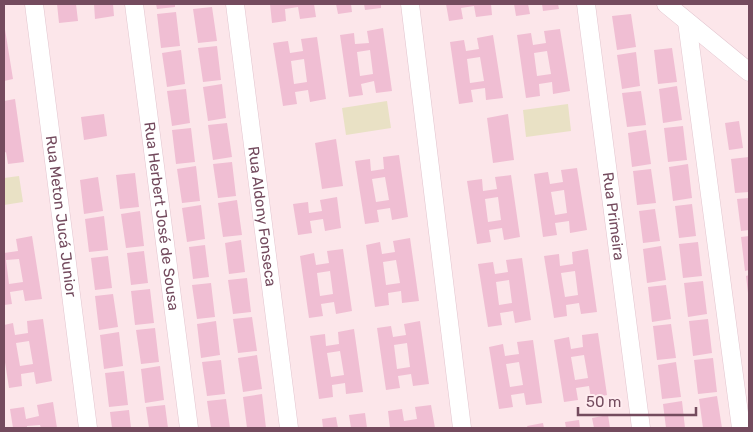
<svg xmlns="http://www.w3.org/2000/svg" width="753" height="432" viewBox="0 0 753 432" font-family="Rubik,sans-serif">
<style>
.green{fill:#e9e1c5}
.building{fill:#f0bed3;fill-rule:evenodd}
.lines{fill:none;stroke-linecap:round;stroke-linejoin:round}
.street-casing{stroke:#e2c4ce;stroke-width:19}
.street{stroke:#fff;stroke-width:18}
.labels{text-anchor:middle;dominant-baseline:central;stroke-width:5;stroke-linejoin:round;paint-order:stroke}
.street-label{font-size:15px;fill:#744b5e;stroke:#ffecf0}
</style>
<rect width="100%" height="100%" fill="#fce6ea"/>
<path class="green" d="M387,101L391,128L346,135L342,108Z
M568,104L571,131L526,137L523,110Z
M19,176L23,202L4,205V178Z"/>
<path class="building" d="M57,4H76L78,21L59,23Z
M94,4H113L114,16L95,19Z
M156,4H175V7L157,9Z
M270,4H314L316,17L300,19L298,7L285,9L286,21L272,23Z
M336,4H351L352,12L338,14Z
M364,4H381V8L365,10Z
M446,4H491L492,15L476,17L474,6L461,8L463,19L449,21Z
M514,4H528L530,14L516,16Z
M542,4H558L559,9L543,11Z
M212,7L217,41L198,43L193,9Z
M176,12L180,46L161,48L157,14Z
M631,14L636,47L617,50L612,16Z
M4,23L13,79L4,81Z
M383,28L392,91L376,93L374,81L361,84L363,95L349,97L340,35L354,33L355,44L369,43L367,31ZM370,50L373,74L360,76L357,52Z
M560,29L570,91L553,94L552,82L539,84L540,96L526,98L517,35L531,33L533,45L546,43L544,31ZM547,51L551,74L537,76L534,53Z
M493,35L503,98L486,100L485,88L471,90L473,102L459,104L450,42L464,40L466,51L479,49L477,38ZM480,57L484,81L470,83L467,59Z
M317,37L326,99L310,102L308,90L295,92L297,104L283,106L273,43L288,41L290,53L303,51L301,39ZM304,59L307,82L294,84L291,61Z
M217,46L221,80L203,82L198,48Z
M672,48L677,82L658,84L654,50Z
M181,50L185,84L167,87L162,53Z
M636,52L640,86L622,89L617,55Z
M222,84L226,118L208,121L203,87Z
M677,86L682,120L663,123L659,89Z
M186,89L190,123L172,126L167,91Z
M641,91L646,125L627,127L622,93Z
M15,99L24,162L8,164L6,152L4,153V101Z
M104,114L107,136L84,140L81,117Z
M508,114L514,160L493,163L487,118Z
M739,121L743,148L729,150L725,123Z
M227,123L232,157L213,160L208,125Z
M683,126L687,160L668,162L664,128Z
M191,128L195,162L176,164L172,130Z
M646,130L651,164L632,167L628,133Z
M336,139L343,186L322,189L315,143Z
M399,155L408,217L392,220L390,208L377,210L379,222L365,224L355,161L370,159L371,171L384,169L383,157ZM385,177L389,200L376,202L372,179Z
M749,157V192L735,193L731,159Z
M232,162L236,196L218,198L213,164Z
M688,164L692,198L673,201L669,167Z
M196,166L200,201L182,203L177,169Z
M577,168L587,230L570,233L569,221L555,223L557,235L543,237L534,174L548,172L550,184L563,182L561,170ZM564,190L567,213L555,215L551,192Z
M651,169L656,203L637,205L633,171Z
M135,173L139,207L120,209L116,175Z
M511,175L520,237L504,240L502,228L489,230L491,242L477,244L467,181L482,179L483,191L497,189L495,177ZM498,197L501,220L488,222L485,199Z
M98,177L103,211L84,214L80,180Z
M337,197L341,228L325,231L323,219L310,221L312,233L298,235L293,204L308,202L309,213L322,211L320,200Z
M749,198V230L741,231L737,199Z
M237,200L242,235L223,237L218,203Z
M692,204L696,236L679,238L675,206Z
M201,205L205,239L187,242L182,208Z
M655,209L660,241L643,243L639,211Z
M140,211L144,246L126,248L121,214Z
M104,216L108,250L89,252L85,219Z
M32,236L42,299L25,301L23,290L10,292L12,304L4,305V253L18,251L16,239ZM19,259L23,282L9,284L6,260Z
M749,236V270L745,271L741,237Z
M410,238L419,301L402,303L401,291L388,293L389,305L375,307L366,245L380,242L382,254L395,252L393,241ZM396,260L400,283L386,285L383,262Z
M241,240L245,272L229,274L225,243Z
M698,242L702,276L683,278L679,244Z
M205,245L209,277L193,279L189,247Z
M661,246L666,280L647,283L643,249Z
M343,249L352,311L336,314L334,302L321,304L323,316L309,318L300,256L314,253L316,265L329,263L327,251ZM330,271L333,294L320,296L317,273Z
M588,249L597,312L581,314L579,303L566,305L567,316L554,318L544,256L559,254L560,266L573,264L572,252ZM575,271L578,295L565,297L561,273Z
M144,251L148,283L131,285L127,253Z
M108,256L112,288L95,290L91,258Z
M522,258L531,320L515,323L513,311L500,313L502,325L488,327L478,264L493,262L495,274L508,272L506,260ZM509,280L512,303L499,305L496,282Z
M749,275V293H748L746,276Z
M247,278L251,312L233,314L228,280Z
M703,281L707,314L688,317L684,283Z
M211,283L215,317L197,319L192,285Z
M666,285L671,319L652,322L648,287Z
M150,289L154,323L135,325L131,291Z
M113,294L118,327L99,330L95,296Z
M252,317L257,351L238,353L233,319Z
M43,319L52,381L36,384L34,372L21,374L22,386L9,388L4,356V325L13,323L15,335L28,333L27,321ZM29,341L33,364L20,366L16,343Z
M708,319L712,353L693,356L689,321Z
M216,321L220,355L201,358L197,324Z
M420,321L429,384L413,386L411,374L398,376L400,388L386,390L377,328L391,326L393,337L406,335L404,324ZM407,343L410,367L397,369L394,345Z
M671,324L676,358L657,360L653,326Z
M155,328L159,362L141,364L136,330Z
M354,329L363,392L346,394L345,383L332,385L333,397L319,399L310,336L325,334L326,346L339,344L338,332ZM340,351L344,375L331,377L327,353Z
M119,332L123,366L104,369L100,335Z
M598,333L607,395L591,398L589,386L576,388L578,400L564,402L554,340L569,337L571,349L583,347L582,335ZM584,355L588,378L575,380L571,357Z
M533,340L542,403L526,405L524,393L511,395L513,407L499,409L489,347L503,344L505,356L519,354L517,342ZM519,362L523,385L510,387L506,364Z
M257,355L262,389L243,392L238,358Z
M713,358L717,392L698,394L694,360Z
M221,360L225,394L207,396L202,362Z
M676,362L681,397L662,399L658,365Z
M160,366L164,400L145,403L141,369Z
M124,371L128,405L109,407L105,373Z
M262,394L266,428H247L243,397Z
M717,396L722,428H703L699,399Z
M226,399L230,428H211L207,401Z
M682,401L685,428H666L663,404Z
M53,402L57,428H41L40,425L27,426V428H13L10,409L24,407L26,419L39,416L37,405Z
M165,405L168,428H149L146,407Z
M431,405L435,428H418V427L390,428L388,411L402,409L404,421L417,419L415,407Z
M129,410L131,428H112L110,412Z
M365,413L367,428H351L349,415Z
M608,415L610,428H594L592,418Z
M336,417L338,428H323L322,419Z
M579,420L580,428H566L565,422Z
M543,423L544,428H528L527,426Z"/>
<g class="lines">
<g class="street-casing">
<g id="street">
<path id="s1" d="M34,4L88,428"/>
<path id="s2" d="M134,4L189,428"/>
<path id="s3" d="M235,4L289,428"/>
<path d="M410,4L462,428"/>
<path id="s4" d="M586,4L641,428"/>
<path d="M666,4L749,72"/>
<path d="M687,22L741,428"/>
</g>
</g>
<use href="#street" class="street"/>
</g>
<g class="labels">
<g class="street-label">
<text stroke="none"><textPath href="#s1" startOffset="214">Rua Meton Jucá Junior</textPath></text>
<text stroke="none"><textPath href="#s2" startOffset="214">Rua Herbert José de Sousa</textPath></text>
<text stroke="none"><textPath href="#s3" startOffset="214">Rua Aldony Fonseca</textPath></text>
<text stroke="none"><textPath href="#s4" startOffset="214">Rua Primeira</textPath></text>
</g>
</g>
<rect width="753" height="432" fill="none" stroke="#744b5e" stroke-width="10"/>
<path d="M578 407v8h118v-8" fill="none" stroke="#744b5e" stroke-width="2.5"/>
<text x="586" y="407" font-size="15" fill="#744b5e" stroke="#ffecf0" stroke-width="4" paint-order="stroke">50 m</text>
</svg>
